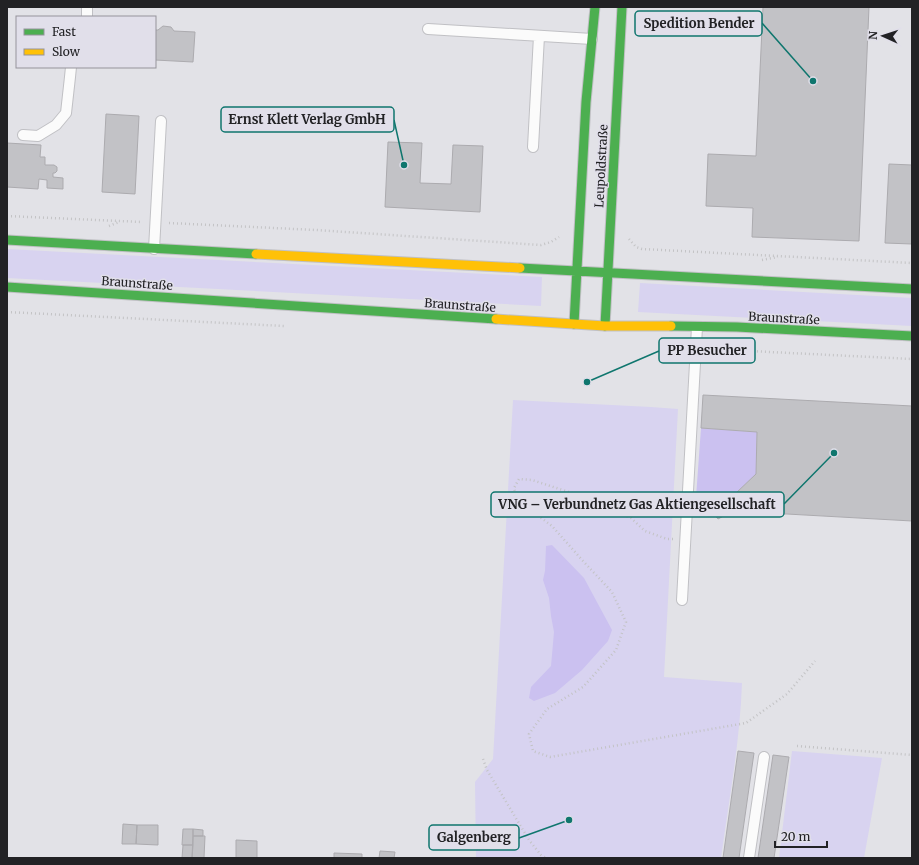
<svg xmlns="http://www.w3.org/2000/svg" width="919" height="865" viewBox="0 0 919 865" font-family="Merriweather,serif">
<style>
.green{fill:#d8d3f0}
.water{fill:#cbc1f0}
.building{fill:#c2c2c6;stroke:#acabaf}
.lines{fill:none;stroke-linecap:round;stroke-linejoin:round}
.lane-casing{stroke:#c0c0c4;stroke-width:12}
.fast-casing{stroke:#c0c0c4;stroke-width:11}
.slow-casing{stroke:#c0c0c4;stroke-width:11}
.path{stroke:#c3c3c5;stroke-width:2.5;stroke-dasharray:1 3;stroke-linecap:butt}
.lane{stroke:#fbfbfb;stroke-width:10}
.fast{stroke:#4caf50;stroke-width:9}
.slow{stroke:#ffc107;stroke-width:9}
.labels{text-anchor:middle;dominant-baseline:central;stroke-width:3;stroke-linejoin:round;paint-order:stroke}
.street-label{font-size:12px;fill:#222225;stroke:#e1dfea}
.leader{fill:none;stroke:#0f766e;stroke-width:1.5}
.callout-dot{fill:#0f766e;stroke:#e1dfea;stroke-width:1.5}
.callout{fill:#e1dfea;stroke:#0f766e;stroke-width:1.5}
.callout-label{font-size:13px;text-anchor:middle;font-weight:bold;fill:#222225}
</style>
<rect width="100%" height="100%" fill="#e2e2e7"/>
<path class="green" d="M7,249L542,277L541,306L7,278Z
M640,283L912,298V326L638,312Z
M513,400L651,407L678,409L664,677L742,683C740,741 729,800 721,858H476L475,782L493,759Z
M792,751L882,758L864,858H779Z"/>
<path class="water" d="M701,428L757,432L756,474L717,512L695,511Z
M552,545L584,578L612,630L608,641L582,670L555,693L534,701L529,698L531,687L551,666L554,632L551,616L549,598L543,580L545,571L546,546Z"/>
<path class="building" d="M763,7H869L859,241L752,237L753,208L706,206L708,154L756,156Z
M163,26L171,27L174,31L195,32L193,62L155,60V30H158Z
M106,114L139,116L135,194L102,192Z
M388,142L422,143L420,183L451,184L453,145L483,146L480,212L385,207Z
M7,143L41,145L40,157H45V165H54L57,167V171L55,173H53V177L63,178V189L47,188V180L39,179L38,189L7,187Z
M889,164L912,165V244L885,243Z
M703,395L912,406V521L733,511L718,519L714,514L756,474L757,432L701,428Z
M738,751L754,753L739,858H723Z
M773,755L789,757L774,858H758Z
M123,824L137,825L136,844H122Z
M137,825H158V845L136,844Z
M183,829H193V845H182Z
M193,829L203,830V836H193Z
M193,836H205L204,858H192Z
M236,840L257,841V858H236Z
M183,845H193L192,858H182Z
M380,851L395,852L394,858H379Z
M334,853L362,854V858H334Z"/>
<g class="lines">
<g class="lane-casing">
<path id="lane" d="M87,17V7
M428,29L592,39
M23,135L38,136L56,125L66,113L70,77L71,67
M533,147L539,36
M154,249L161,121
M682,600L697,327
M749,858L764,757"/>
</g>
<g class="fast-casing">
<path id="fast" d="M7,240L256,254
M520,268L912,289
M7,287L496,319
M574,324L586,102L595,7
M605,326L622,7
M671,326L737,327L912,336"/>
</g>
<g class="slow-casing">
<path id="slow" d="M256,254L520,268
M496,319L605,326H671"/>
</g>
<path class="path" d="M7,216L142,222
M169,223L316,230L541,245L551,242L559,237
M109,226L119,222
M629,239L636,247L642,249L912,263
M762,260L778,257
M7,312L284,326
M709,349L912,359
M673,539H667L645,531L631,518L587,498L532,480L519,479L514,488L517,500L552,526L583,561L612,592L626,622L616,650L583,687L547,709L529,734L533,751L550,757L746,723L787,694L815,661
M797,746L912,755
M483,759L487,770L529,840L541,855L546,858"/>
<use href="#lane" class="lane"/>
<use href="#fast" class="fast"/>
<use href="#slow" class="slow"/>
</g>
<g class="labels">
<g class="street-label">
<text transform="translate(601 166) rotate(-87)">Leupoldstraße</text>
<text transform="translate(137 283) rotate(4)">Braunstraße</text>
<text transform="translate(460 305) rotate(4)">Braunstraße</text>
<text transform="translate(784 318) rotate(3)">Braunstraße</text>
</g>
</g>
<path class="leader" d="M813 81L762 23M404 165L394 120M587 382L659 351M834 453L784 504M569 820L519 838"/>
<g class="callout-dot">
<circle cx="813" cy="81" r="4"/>
<circle cx="404" cy="165" r="4"/>
<circle cx="587" cy="382" r="4"/>
<circle cx="834" cy="453" r="4"/>
<circle cx="569" cy="820" r="4"/>
</g>
<g class="callout">
<rect x="635" y="11" width="127" height="25" rx="4"/>
<rect x="221" y="107" width="173" height="25" rx="4"/>
<rect x="659" y="338" width="96" height="25" rx="4"/>
<rect x="491" y="492" width="293" height="25" rx="4"/>
<rect x="429" y="825" width="90" height="25" rx="4"/>
</g>
<g class="callout-label">
<text x="699" y="28">Spedition Bender</text>
<text x="307" y="124">Ernst Klett Verlag GmbH</text>
<text x="707" y="355">PP Besucher</text>
<text x="637" y="509">VNG – Verbundnetz Gas Aktiengesellschaft</text>
<text x="474" y="842">Galgenberg</text>
</g>
<rect width="919" height="865" fill="none" stroke="#222225" stroke-width="16"/>
<rect x="16" y="16" width="140" height="52" fill="#e1dfea" stroke="#95939b"/>
<rect x="24" y="29" width="20" height="6" fill="#4caf50" stroke="#95939b"/>
<text x="52" y="36" font-size="12" fill="#222225">Fast</text>
<rect x="24" y="49" width="20" height="6" fill="#ffc107" stroke="#95939b"/>
<text x="52" y="56" font-size="12" fill="#222225">Slow</text>
<g transform="translate(883 36) rotate(273)" stroke="#e1dfea" stroke-width="3" paint-order="stroke">
<path d="M0-3L7 15L0 10L-7 15Z" fill="#222225"/>
<text y="-6" font-size="11" font-weight="bold" text-anchor="middle" fill="#222225">N</text>
</g>
<path d="M775 841v6h52v-6" fill="none" stroke="#222225" stroke-width="2"/>
<text x="781" y="841" font-size="12" fill="#222225" stroke="#e1dfea" stroke-width="3" paint-order="stroke">20 m</text>
</svg>
